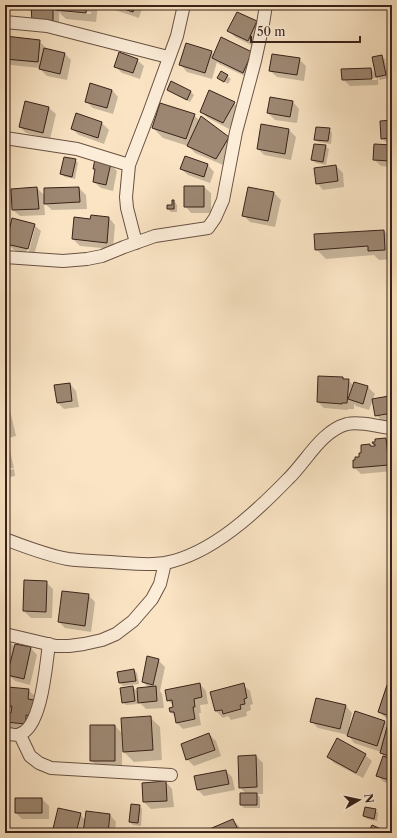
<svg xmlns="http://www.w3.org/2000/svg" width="397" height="838" viewBox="0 0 397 838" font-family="'Libre Caslon Text',serif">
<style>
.shadow{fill:#0003;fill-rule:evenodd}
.building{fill:#9d8772;stroke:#382219}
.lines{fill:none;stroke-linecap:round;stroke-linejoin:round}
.minor-casing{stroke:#685244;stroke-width:14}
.minor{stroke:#fcedd9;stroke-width:12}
</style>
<rect width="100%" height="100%" fill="#fae4c4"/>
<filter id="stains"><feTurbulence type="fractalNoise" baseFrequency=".005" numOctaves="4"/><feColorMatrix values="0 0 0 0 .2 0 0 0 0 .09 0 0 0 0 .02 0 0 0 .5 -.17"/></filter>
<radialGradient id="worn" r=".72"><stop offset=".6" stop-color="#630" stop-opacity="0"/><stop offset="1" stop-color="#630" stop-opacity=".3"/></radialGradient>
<path class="shadow" d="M32,5H98L96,22L66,19L59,12V28ZM66,10L91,12V14L66,12Z
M104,5H143L139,18L106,7Z
M256,22L263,29L255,47L235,37L229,31Z
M39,41L46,48V50L65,54L71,60L67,80L47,76L40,69V68L11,65L5,59V52Z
M211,52L214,55L252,53L249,78L219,64L217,62L212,79L187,72L181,65Z
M381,56L385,59L388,78L380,80L378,77V85L350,86L343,79L371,69L377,75ZM348,78H377V80H348Z
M299,59L306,66L304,81L277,77L270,71Z
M137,60L144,66L140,79L122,73L115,66Z
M222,72L231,79L228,84L218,78Z
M168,89L191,92L194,95L190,102L171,92Z
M112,90L118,97L113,114L93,108L86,101Z
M26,102L49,108L56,114L50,139L26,133L20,127Z
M293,102L299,109L297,123L275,120L268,113Z
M234,103L240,110L229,129L208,118L201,112Z
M76,115L102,123L109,130L104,144L79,135L72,129Z
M194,115L200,121L228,138L235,144L223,165L195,153L188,146L163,138L153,128Z
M392,121V145H390L392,147V167L381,166L374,159L390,146L382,138Z
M262,126L289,130L296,137L291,160L264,155L258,149Z
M329,129L332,133L331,144L318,142L315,139Z
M325,146L329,149L326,165L316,163L312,160Z
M185,157L208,165L214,172L210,183L188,175L181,169Z
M75,160L78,163L75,179L65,177L61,174Z
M110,164L117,171L113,191L101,188L94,182L96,171L94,168Z
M336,166L343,173L344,187L323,190L317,183Z
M185,187H204L211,193V213H191L185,206Z
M37,188L45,196L79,188L86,195L87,209L52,210L44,203L45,215L20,216L13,210Z
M249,188L274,193L281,200L275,227L250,222L243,215Z
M173,201H174L177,205V212H171L168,209L173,206Z
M109,218L115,225L113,249L80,246L73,239L91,220Z
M34,225L41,231L34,255L28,254L35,228H33L26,253L14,250L7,243Z
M384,231L392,239V259L379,260L374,255L326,259L316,249Z
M343,378L345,380H348L354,386L355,383L368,387L375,394L369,410L356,406L354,404V409H348V410L324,408L318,402Z
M70,384L76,391L79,407L64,409L58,403Z
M5,389L16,436L5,439Z
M389,397L392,401V421L383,422L376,415Z
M386,439L392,445V471L361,474L354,467L360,457L369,445L371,447H376L373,444Z
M5,443L9,447L14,468L5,469Z
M14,469L15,476L5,478V471Z
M46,582L53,589L52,618H31L24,611Z
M88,595L95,602L91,632L65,628L59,622Z
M5,640L9,641L15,647L31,648L37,655L30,685L15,681L9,675L5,694Z
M158,660L165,667L160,691L162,694L164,708L146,709L138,701V704L126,705L123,702L133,687L138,692L149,688L143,682Z
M134,670L137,673L139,684L123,686L120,683L118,673Z
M200,684L206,691L208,704L200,705L201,713H199L201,725L183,729L176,722V717L171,712L170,709L175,708L168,700Z
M243,685L250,691L253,704L250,705L251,710L246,712L247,716L231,720L228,716L223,718L216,711L211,692Z
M392,688V720L386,718L379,712Z
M28,690L35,696L32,730L11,728L5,722V714L12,715V710L7,705Z
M317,699L346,706L352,713L349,727L385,722L391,729L392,730V785L384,782L377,775L384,756L381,753V752L354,743L348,735L318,728L311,721Z
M150,717L160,727L162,760L134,762L124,752L123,740H122V767H98L91,760L115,726L123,734Z
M209,734L216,741L221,756L194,766L187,759Z
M365,755L372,761L363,778L334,763L328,757Z
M256,756L263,763V794H257L260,797V808H244L241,805L246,794L240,787Z
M226,771L232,777L235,790L204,796L198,790Z
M166,782L172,789L174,807L151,809L144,802L143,784Z
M16,799H42L49,806V819H22L16,813Z
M139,806L142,809L141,826L133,825L130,822Z
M375,810L378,813L377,821L367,819L364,816Z
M80,814L85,820L110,815L116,822L115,833H53Z
M233,820L239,826L242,833H202Z"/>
<path class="building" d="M31,5H53V22H32Z
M56,5H87L86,13L55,10Z
M112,5H135L133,12Z
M237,12L257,21L248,41L227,31Z
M5,36L40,40L38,62L5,59Z
M221,37L252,52L243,73L212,58Z
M186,43L212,51L205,73L179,65Z
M44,48L65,53L60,74L39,69Z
M119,52L138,59L133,73L114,67Z
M272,54L300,58L297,75L269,71Z
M382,55L386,75L376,77L372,57Z
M371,68L372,79L342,80L341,69Z
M221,71L228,75L224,82L217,78Z
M171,81L191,91L187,100L167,90Z
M90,83L112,90L107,108L85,102Z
M209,90L235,102L223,123L200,112Z
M270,97L293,101L290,117L267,113Z
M25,101L49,107L43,133L19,127Z
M160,103L195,114L186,139L152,128Z
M76,113L102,122L98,138L71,129Z
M201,116L229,137L216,159L187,146Z
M392,120V138L381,139L380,121Z
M261,124L289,129L285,154L257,149Z
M316,127L330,128L328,141L314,140Z
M314,144L326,145L323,162L311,160Z
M374,144L392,145L391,161L373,160Z
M185,156L208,164L204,177L180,169Z
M64,157L76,159L72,177L60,174Z
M95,159L111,163L106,185L93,182L95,169H93Z
M336,165L338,181L316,184L314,168Z
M184,186H204V207H184Z
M37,187L39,209L12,210L11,189Z
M79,187L80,202L44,204V188Z
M248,187L274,192L268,221L242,216Z
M172,200H174V209H167V205H172Z
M91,215L109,217L107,243L72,239L74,217L90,219Z
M12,218L35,224L28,249L6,244Z
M384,230L385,250L368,251V246L315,250L314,234Z
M318,376L343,377V379H349L347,403H342V404L317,402Z
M354,382L368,386L363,404L348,399Z
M70,383L72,401L57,403L54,385Z
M389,396L392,413L375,416L372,399Z
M386,438L389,465L353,468V460H355V457H359V453H361V445L370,444V446H375V444H373L372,442H375V439Z
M5,449L9,469L5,470Z
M24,580L47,581L46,612L23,611Z
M62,591L89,594L85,626L58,622Z
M5,639L9,640L5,659Z
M15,644L31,647L24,679L7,675Z
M147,656L159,659L153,685L142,682Z
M134,669L136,681L119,683L117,672Z
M200,683L202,697L194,699L195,707H193L195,719L176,723L174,712H170L169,708L173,707L172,700L167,701L165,690Z
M244,683L247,698L244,699L245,704L240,705L241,709L223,714L222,710L215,711L210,692Z
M387,685L392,687V717L378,712Z
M133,686L135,701L122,703L120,688Z
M156,686L157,701L138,703L137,688Z
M8,687L29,689L28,699L34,700L33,716L26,715V724L5,722V713H11L12,706H6Z
M316,698L346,705L340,729L310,722Z
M355,711L385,721L377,746L347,736Z
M151,716L153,750L123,752L121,718Z
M90,725H115V761H90Z
M387,727L392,729V757L380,753Z
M209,733L215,750L186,760L181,744Z
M337,738L366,754L356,773L327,757Z
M256,755L257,787L239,788L238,756Z
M383,756L392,759V781L376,776Z
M226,770L229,784L197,790L194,776Z
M166,781L167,801L143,802L142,783Z
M240,793H257V805H240Z
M15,798H42V813H15Z
M131,804L140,805L138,823L129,822Z
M365,807L376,809L374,819L363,816Z
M58,808L81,813L76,833H52Z
M86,811L110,814L108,833H83Z
M233,819L239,832L237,833H200Z
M372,825L390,833H368Z"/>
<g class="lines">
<g class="minor-casing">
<path id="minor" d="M5,22L47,26L168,57
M5,138L77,149L129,165
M136,243L127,208L126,197L129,165L149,113L177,36L184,5
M5,257L63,261L87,259L102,256L124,247L155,236L208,228L215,218L223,200L236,132L255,61L263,24L266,5
M5,539C26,547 46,555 68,559C82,561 97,561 111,562C129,563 146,566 165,563C212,554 256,512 288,479C306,462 321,431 347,424C362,421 377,427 392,428
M5,634L56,646H69L84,644L102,640L116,634L133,621L152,599L160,584L165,563
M5,733C9,734 16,736 20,734C42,727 46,664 49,644
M20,735L30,756L39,763L51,768L171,775"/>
</g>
<use href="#minor" class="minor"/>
</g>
<rect width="397" height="838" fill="none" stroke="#fae4c4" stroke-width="20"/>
<rect x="6" y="6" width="385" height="826" fill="none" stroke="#382219" stroke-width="2"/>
<rect x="10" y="10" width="377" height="818" fill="none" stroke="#382219"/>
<g transform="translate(359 800) rotate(81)" stroke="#fcedd9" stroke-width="3" paint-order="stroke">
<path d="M0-3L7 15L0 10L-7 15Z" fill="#382219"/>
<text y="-6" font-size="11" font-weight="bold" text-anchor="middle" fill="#382219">N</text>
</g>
<path d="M251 36v6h109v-6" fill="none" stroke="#382219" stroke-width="2"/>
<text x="257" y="36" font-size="12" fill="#382219" stroke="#fcedd9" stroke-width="3" paint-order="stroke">50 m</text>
<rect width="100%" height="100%" filter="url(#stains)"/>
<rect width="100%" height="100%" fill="url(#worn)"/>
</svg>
